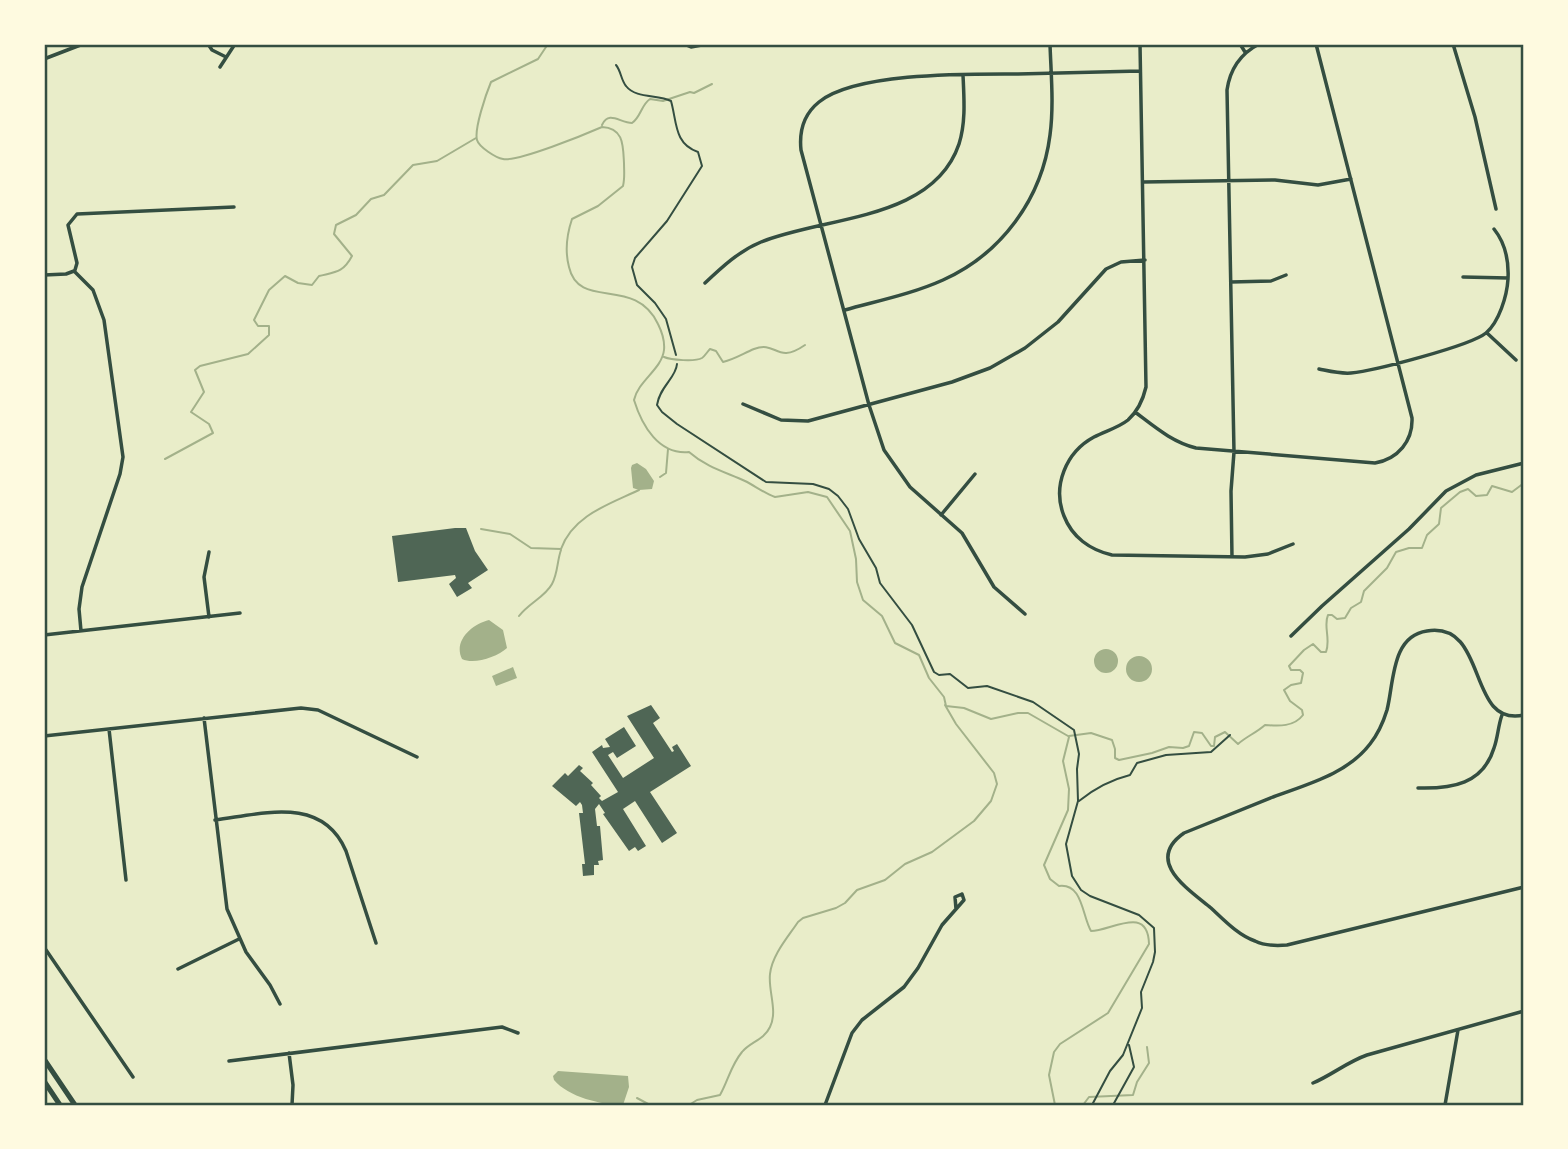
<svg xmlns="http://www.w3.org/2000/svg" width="1568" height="1149" viewBox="0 0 1568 1149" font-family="'Alegreya Sans',sans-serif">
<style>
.water{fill:#a3b18a}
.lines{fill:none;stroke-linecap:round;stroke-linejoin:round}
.stream{stroke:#a3b18a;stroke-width:2}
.building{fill:#4f6655}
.path{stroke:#344e41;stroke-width:2}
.minor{stroke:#344e41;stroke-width:3.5}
.primary{stroke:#344e41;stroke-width:5}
.neatline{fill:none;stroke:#344e41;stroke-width:2.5}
</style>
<rect width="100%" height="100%" fill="#e9edc9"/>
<path class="water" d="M637,463L646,469L654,481L652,489L639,490L633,488L631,468L632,465Z
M489,620L503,630L507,648C497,657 474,665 462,659C453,641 472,624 489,620Z
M1094 661a12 12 0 1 1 24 0a12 12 0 1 1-24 0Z
M1126 669a13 13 0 1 1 26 0a13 13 0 1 1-26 0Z
M513,667L517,678L496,686L492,676Z
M558,1071L628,1076L629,1087L623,1105C602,1105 568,1097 554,1080L553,1076Z"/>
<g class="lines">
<path class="stream" d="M548,44L538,59L491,82C486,94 474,129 477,140C479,147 496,158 503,159C518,162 586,134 602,127C624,128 623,146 624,163C624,171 625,178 623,186L598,206L572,219C567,234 565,252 569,267C579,311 635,275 658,324C662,332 665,340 664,350C662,369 638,381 634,400C642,426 659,455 689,452C706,467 725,472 745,481C755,486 764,493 775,497L808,492L827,497L850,531L856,559L857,582L863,600L882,616L895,643L919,655L929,678L944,697L946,706L964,708L991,719L1018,713H1028L1068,736
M602,125C609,110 620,123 632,123C641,117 641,105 650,99L663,101L690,92L694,93L712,84
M664,357C671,360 695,362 702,358C705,356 707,352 710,349L716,351L723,362C735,359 744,353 754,349C777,340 776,365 805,345
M165,459L213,433L209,424L191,412L204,392L195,370L200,366L248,354L269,335V326H258L254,320L269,290L285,276L298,283L312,285L319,276C335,272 343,273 352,256L334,234L336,225L356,215L371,199L384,195L413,165L437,161L476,138
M660,477L666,473L668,449
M481,529L510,534L531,548L561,549C573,515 610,504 639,490
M519,616C529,603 545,597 552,584C558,573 557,561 561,550
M1069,736L1091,733L1112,740L1115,749V758L1119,760L1152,753L1169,747L1183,748L1189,746L1194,732L1202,733L1211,746H1214L1215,737L1225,732L1238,744C1247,736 1256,733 1265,725C1279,726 1294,727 1303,715L1302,710L1290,701L1284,690L1291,685L1301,683L1303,673L1300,670H1291L1289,666L1304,650L1313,644L1321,652H1326C1331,639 1323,626 1328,615H1332L1337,619L1345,618L1351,608L1361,602L1364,591L1387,568L1396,552L1409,548H1422L1427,535L1439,524L1441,508L1460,492L1468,489L1476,496L1487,495L1492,486L1512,492L1524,483
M637,1098L650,1105
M689,1105L697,1100L720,1095C728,1081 731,1065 742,1052C750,1042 764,1040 770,1027C778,1011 768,991 770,974C772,955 788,937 798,922L803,918L836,908L845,903L857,890L885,880L905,864L932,852L974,821L991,801L997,784L994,773L956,724L945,705
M1055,1105L1049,1075L1054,1052L1060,1044L1108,1013L1149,944C1148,904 1111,931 1091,931C1082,916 1083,883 1059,886L1050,879L1044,865L1068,810L1069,789L1063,761L1069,737
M1083,1105L1089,1097L1133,1095L1137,1082L1149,1063L1147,1047"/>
</g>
<path class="building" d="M455,528H466L475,551L488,570L468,583L472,588L457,597L449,584L456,578L455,575L398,582L392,536Z
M651,705L660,718L653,723L672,752L674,751L672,747L677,744L691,766L650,792L677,833L662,843L635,801L623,809L646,846L638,851L635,847L629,851L603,814L605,813L599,804L595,809L597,826H600L603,860L598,861L599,865H594V875L583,876L582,864H585L579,813H583L582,805L580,802L576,806L552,786L565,773L568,776L579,765L583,768L580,771L593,783L591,785L601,796L599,798L602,801L618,792L592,752L602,745L603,748L610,747L605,739L624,727L636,746L617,758L613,752L608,755L623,778L654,758L627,716Z"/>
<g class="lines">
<path class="path" d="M616,65C621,71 621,80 626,86C636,99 658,94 671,101C677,122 674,144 698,152L702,166L667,221L635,258L632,267L637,285L655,303L666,319L676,355
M677,364C676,378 660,386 657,405L662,412L677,424L766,482L813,484L829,489L838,496L848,509L859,539L876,568L880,583L912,625L934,672L939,675L950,674L968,688L987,686L1033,702L1074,730L1079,754L1077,769L1078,801L1066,844L1072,876L1081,890L1090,896L1139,915L1154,928L1155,952L1153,962L1141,992L1142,1008L1123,1055L1110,1071L1092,1105
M1079,801C1095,788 1110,780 1130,775L1137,763L1166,755L1211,752L1230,735
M1113,1105L1134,1067L1129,1045"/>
<path class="minor" d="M208,44L212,50L226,57
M684,44L691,47L707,44
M1140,44L1146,387C1143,400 1138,411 1128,420C1118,428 1105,431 1094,437C1066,452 1052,486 1064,516C1072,537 1090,550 1112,555L1245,557L1268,554L1293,544
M1240,44L1245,52
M1453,44L1475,117L1496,209
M44,59L83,44
M220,67L235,44
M1143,182L1275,180L1318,185L1351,179
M75,270L77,263L68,225L77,214L234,207
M74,271L93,290L104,320L123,457L120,474L82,587L79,609L81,631
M44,275L66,274L74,271
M1463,277L1508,278
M1231,282L1271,281L1286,275
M705,283C722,267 739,251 761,242C825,216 933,221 959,144C966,122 964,98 963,75
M845,310C877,301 912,294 943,280C1001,254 1042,199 1050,135C1054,105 1051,74 1050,44
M1487,333L1516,360
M1319,369C1329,371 1340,374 1351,373C1373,371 1470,346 1486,333C1499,322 1507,296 1508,279C1509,260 1506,244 1494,229
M743,404L781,420L808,421L952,382L990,368L1025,348L1058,322L1106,269L1121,262L1145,260
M1135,412C1155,427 1172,442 1196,448L1375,463C1398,459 1413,441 1412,418L1316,44
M941,515L975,474
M1232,557L1231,491L1234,452L1227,90C1230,69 1240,54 1259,44
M1025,614L994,587L962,533L910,487L884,450L869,405L801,150C799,131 804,114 819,102C856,72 969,74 1018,74C1059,73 1100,72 1140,71
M209,617L204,577L209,552
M44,635L240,613
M1291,636L1322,606L1409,529L1446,491L1476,475L1524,463
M1524,715C1466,728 1489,621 1427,631C1391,636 1394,683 1387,710C1383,723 1378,734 1370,744C1347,774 1308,784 1273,797C1244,809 1214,821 1184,833C1144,861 1188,889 1211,908C1224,920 1238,935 1255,941C1265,946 1276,946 1287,945L1524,887
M204,718L227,909L246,952L270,985L280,1004
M109,729L126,880
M44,736L301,708L318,710L417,757
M1418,788C1452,789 1483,784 1494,748C1498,737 1498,726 1502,715
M215,820C262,814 322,795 346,851L376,943
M44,947L133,1077
M178,969L239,939
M289,1053L293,1085L292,1105
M229,1061L502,1027L518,1033
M1313,1083C1332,1075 1347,1062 1367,1055L1524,1011
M825,1105L852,1033L862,1020L904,987L918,968L942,925L964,900L962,894L955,897L956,909
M1445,1105L1458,1030"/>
<path class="primary" d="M44,1059L75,1105
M44,1081L60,1105"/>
</g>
<rect width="1568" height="1149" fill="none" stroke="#fefae0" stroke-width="91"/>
<rect x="46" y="46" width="1476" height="1058" class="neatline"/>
</svg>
